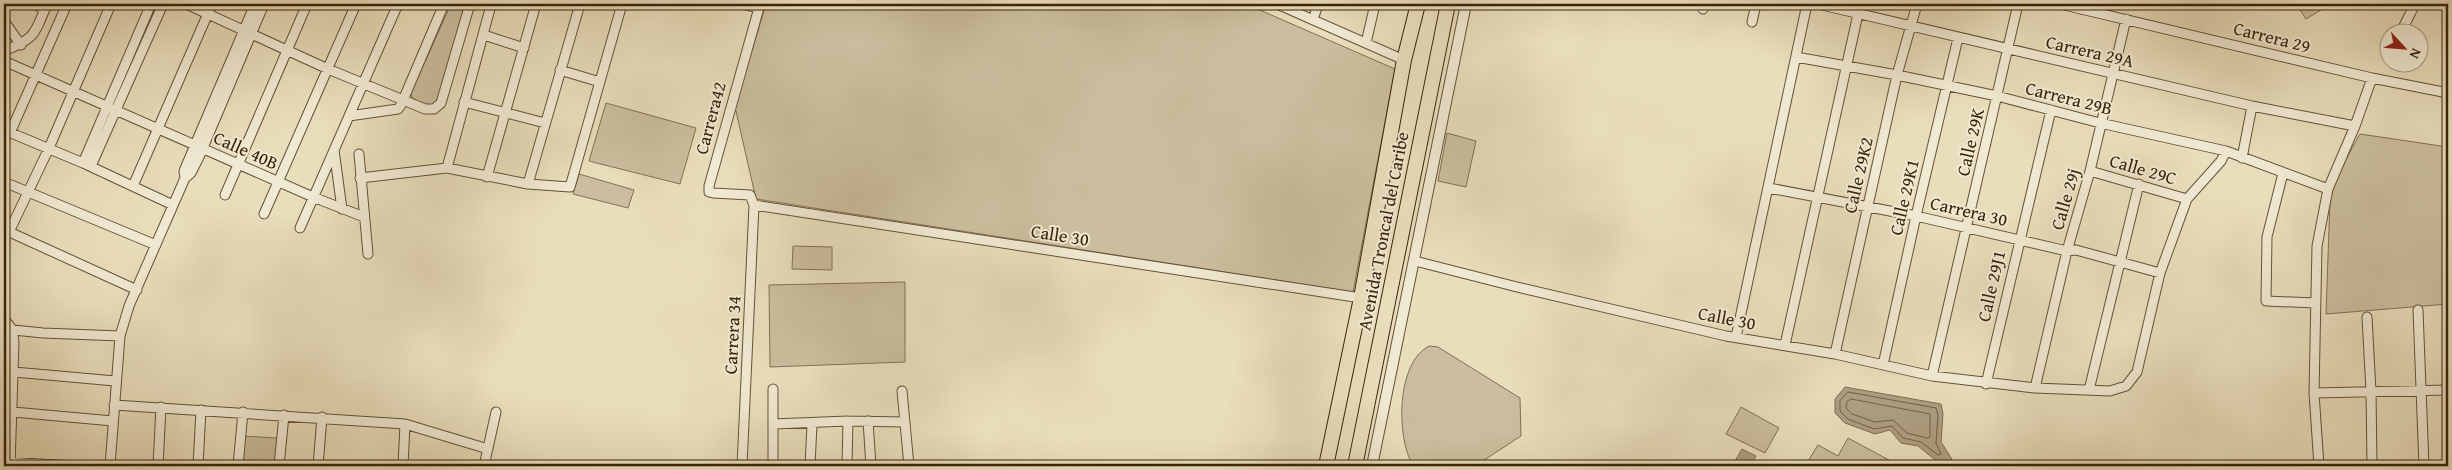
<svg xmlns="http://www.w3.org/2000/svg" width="2452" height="470" viewBox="0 0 2452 470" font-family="'Gentium Book Plus',serif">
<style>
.green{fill:#cbbe9e;stroke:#827054}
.water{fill:#ad9e80;stroke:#7e6d51}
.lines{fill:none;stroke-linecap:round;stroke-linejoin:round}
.shore{stroke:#726046;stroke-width:1}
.minor-casing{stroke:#645237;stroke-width:11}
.tertiary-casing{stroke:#645237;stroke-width:12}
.trunk-casing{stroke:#38230b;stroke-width:16}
.minor{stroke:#f1ead3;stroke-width:9}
.tertiary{stroke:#f1ead3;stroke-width:10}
.trunk{stroke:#e9debc;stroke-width:14}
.labels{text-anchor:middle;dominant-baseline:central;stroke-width:4;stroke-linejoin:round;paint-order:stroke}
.street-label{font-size:18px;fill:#38230b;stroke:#f1ead3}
</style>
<rect width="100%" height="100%" fill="#e9debc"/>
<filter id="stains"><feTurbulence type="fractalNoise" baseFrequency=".004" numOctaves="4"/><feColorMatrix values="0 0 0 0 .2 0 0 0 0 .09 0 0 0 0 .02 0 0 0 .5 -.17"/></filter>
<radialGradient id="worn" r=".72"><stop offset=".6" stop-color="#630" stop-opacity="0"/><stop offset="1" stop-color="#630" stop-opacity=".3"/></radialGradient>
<path class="green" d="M451,4H466L436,103L428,106L412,98L411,93Z
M766,4H1246L1395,69L1353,292L756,199L735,107Z
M2296,4H2331L2306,19Z
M606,103L696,128L680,184L589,161Z
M1447,133L1476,141L1466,187L1438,181Z
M2360,134L2448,147V304L2326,314L2330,200L2333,183Z
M579,174L634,190L628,208L573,194Z
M793,246L832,247V270L792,269Z
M905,282V362L770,367L769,285Z
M1429,346L1438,347L1520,398L1521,436L1475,466H1413C1396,437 1396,363 1429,346Z
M1741,407L1779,428L1765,453L1726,434Z
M242,436L278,438L277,464L241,462Z
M1848,438L1900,466H1805L1818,445L1838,456Z"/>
<path class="water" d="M1845,387L1941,404L1943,414L1941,442L1955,464L1954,466H1943L1918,446L1901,443L1890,430L1875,434L1845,423L1835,413V399Z
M1742,449L1756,456L1750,466H1732Z"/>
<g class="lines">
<path class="shore" d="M1848,392L1936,408L1938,415L1936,443L1941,454L1938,455L1921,442L1903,438L1892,426L1874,429L1848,419L1840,411V401Z
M1851,399L1930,414V437L1927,438L1907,433L1893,420L1875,422L1852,414L1846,408L1847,402Z"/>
<g class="minor-casing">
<path id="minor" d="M35,4L44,10
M186,4L328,69L425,109H434L441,103L470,4
M742,4L758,8
M1277,4L1404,60
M1818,4L2252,106L2355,126
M2060,4L2372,78L2448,93
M1703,9L1704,4
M1313,20L1318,4
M4,21L21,45
M1752,22L1756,4
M2401,32L2415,4
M484,35L524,48
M1366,43L1375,4
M4,51C36,38 34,35 47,4
M1796,57L1897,75L1997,96L2100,123L2226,151L2328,189
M4,61L313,197L364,217
M560,70L600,82
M464,102L545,123
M349,116L398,109L401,105L444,4
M4,130L83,163L173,205
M10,133L67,4
M334,150L342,209
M359,154L368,254
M2242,158L2252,106
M83,163L151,4
M91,166L163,4
M447,168L491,5
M2090,171L2187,199
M2283,173L2267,237L2266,301L2316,303
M487,177L536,4
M185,178L184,171L255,4
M360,178L447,168L528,184L570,187L622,4
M4,182L156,245
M528,184L580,4
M133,186L212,4
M1769,188L1916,216L2067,251L2076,250L2160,273
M225,195L307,4
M754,205L1361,298
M264,214L356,4
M300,228L398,4
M5,230L137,290
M9,232L49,148L111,4
M1415,261L1517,287L1726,336L1835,354L1932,376L2035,388L2110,391L2126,386L2137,372L2160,273L2187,199L2221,161L2226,151
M2418,310L2424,466
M2367,317L2371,391L2372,466
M4,319L12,329L14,342L10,466
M4,329L43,333L120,336
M1736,337L1807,4
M1785,345L1858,14
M1835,354L1897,75L1917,4
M1883,365L1916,216L1958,38
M14,372L115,381
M1932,376L2018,4
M1986,384L2051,110
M2035,388L2067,251L2090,171L2126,19
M2089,390L2139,184
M902,391L909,466
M2314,393L2448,390
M114,405L405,424L488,449
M13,412L113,421
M868,421L871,466
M773,424L848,421L905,422
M4,462L75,466
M110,466L120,336L129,306L185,178L191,173L199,157L264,4
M158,466L161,407
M198,466L201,410
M238,466L243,412
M279,466L284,415
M318,466L322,417
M403,466L405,424
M484,466L496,412
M742,466L754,205L750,195L713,193L709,192V186L760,4
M773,466V389
M810,466L812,424
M847,466L848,421
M2319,466L2314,393L2317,246L2328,189L2355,126L2372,78"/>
</g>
<g class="tertiary-casing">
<path id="tertiary" d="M1372,466L1466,4"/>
</g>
<g class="trunk-casing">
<path id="trunk" d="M1326,466L1361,298L1404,60L1418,4
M1355,466L1448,4"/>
</g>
<use href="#minor" class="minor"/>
<use href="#tertiary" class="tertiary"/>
<use href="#trunk" class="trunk"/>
</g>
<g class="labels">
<g class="street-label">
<text transform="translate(2272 37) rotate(14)">Carrera 29</text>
<text transform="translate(2090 51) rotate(13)">Carrera 29A</text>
<text transform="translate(2069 98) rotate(14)">Carrera 29B</text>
<text transform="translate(710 118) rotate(-75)">Carrera42</text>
<text transform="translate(1970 142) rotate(-77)">Calle 29K</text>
<text transform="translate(246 150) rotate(24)">Calle 40B</text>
<text transform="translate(2143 169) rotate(16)">Calle 29C</text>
<text transform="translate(1858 175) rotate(-77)">Calle 29K2</text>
<text transform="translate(1904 197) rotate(-77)">Calle 29K1</text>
<text transform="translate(2065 199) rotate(-74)">Calle 29j</text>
<text transform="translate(1969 211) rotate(13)">Carrera 30</text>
<text transform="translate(1383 231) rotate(-79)">Avenida Troncal del Caribe</text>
<text transform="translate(1060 235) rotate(9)">Calle 30</text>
<text transform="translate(1991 286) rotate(-77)">Calle 29J1</text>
<text transform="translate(1727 318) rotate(11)">Calle 30</text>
<text transform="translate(732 335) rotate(-87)">Carrera 34</text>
</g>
</g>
<rect width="2452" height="470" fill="none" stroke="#e9debc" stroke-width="20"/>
<rect x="5" y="5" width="2442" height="460" fill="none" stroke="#38230b" stroke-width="2.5"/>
<rect x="10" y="10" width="2432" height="450" fill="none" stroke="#38230b"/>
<g transform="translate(2404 48) rotate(116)"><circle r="24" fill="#f1ead3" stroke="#a79a83"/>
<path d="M0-4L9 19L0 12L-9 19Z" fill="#8f2418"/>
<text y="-8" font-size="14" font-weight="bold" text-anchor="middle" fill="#38230b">N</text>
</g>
<rect width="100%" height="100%" filter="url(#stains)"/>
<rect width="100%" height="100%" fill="url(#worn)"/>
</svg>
